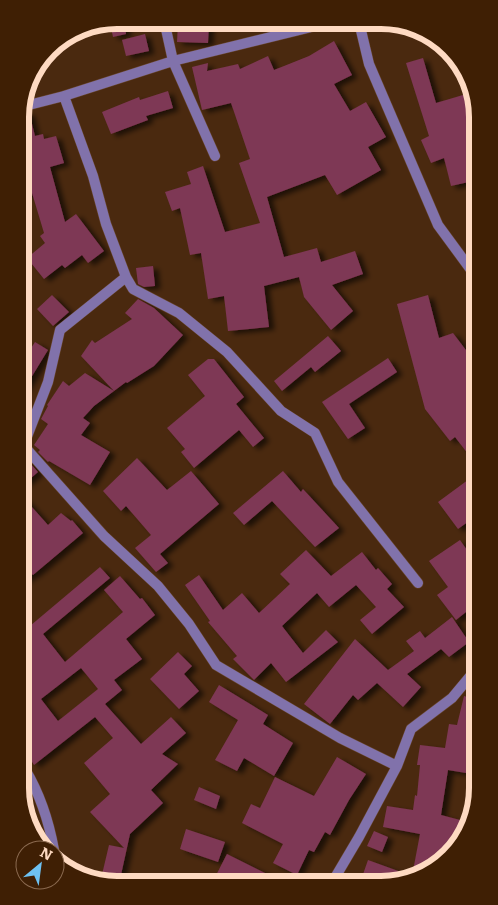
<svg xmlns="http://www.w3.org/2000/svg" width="498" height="905" viewBox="0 0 498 905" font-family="Literata,serif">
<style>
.building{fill:#7e3755;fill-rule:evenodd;filter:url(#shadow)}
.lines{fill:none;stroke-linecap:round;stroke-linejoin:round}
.minor-casing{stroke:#67452c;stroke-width:11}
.minor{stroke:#8172ab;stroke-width:10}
.rim{fill:none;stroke:#fedac2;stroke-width:6}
</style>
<defs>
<filter id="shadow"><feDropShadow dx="5.5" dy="3" stdDeviation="2.5" flood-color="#0009"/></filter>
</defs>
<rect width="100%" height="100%" fill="#4a290f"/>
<path class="building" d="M117,20H124L126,34L113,37L110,23Z
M178,23L209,24L208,43L177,42Z
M145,34L149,51L126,56L122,40Z
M334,41L352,75L334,84L350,111L366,102L386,137L368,147L381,170L337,195L325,175L267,197L284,257L317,248L321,262L355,251L363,274L332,285L353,311L331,330L304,297L299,277L264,286L269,327L228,331L224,296L208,299L201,253L190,255L180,208L172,211L165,192L191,184L187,172L203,166L225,232L260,223L239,163L250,159L231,103L202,110L192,67L208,63L207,71L238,64L240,69L268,56L274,70L309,56Z
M423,58L436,103L473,92V181L451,186L444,158L431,163L421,140L429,136L406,63Z
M168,91L173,108L146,116L148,120L111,134L102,112L139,97L140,100Z
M29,112L35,136L43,134L44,139L56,136L64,163L50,167L65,222L76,214L104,251L88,263L82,255L65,268L62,265L44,279L27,258L45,243L40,236L44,233L32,193L21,196V114Z
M153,266L155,286L144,287L138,284L136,268Z
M52,295L69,312L53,326L37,309Z
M428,295L439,338L453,333L475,362V463L455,437L450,441L425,409L397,304Z
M138,299L154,308L183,335L154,366L127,383L126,382L114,391L81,356L92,340L95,343L132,319L125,313Z
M328,336L341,351L315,372L311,367L282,391L274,381Z
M35,342L48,350L23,391L22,362Z
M388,358L397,372L349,404L365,428L348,439L322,402Z
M208,359H214L244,397L236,404L264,438L253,447L239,430L194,468L181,452L185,449L167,428L205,396L188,375Z
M85,373L114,391L94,406L83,418L90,423L81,435L110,452L90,485L49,461L48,462L38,452L40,450L34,445L48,424L41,419L48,406L47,405L63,381L69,386Z
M137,458L167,490L191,471L219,504L160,554L168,563L156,572L135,548L151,535L126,506L121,511L103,491Z
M28,461L38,472L23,485V465Z
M283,471L301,492L303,489L339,528L315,547L272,501L244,525L233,513Z
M476,474V516L458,529L438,502Z
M23,497L48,525L61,513L71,521L72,520L83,533L33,575L32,574L24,581Z
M460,540L476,563V604L456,620L437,595L448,587L429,561Z
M306,550L331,576L362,552L376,570L378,568L392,584L387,589L404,607L372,634L360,620L376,607L356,585L329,607L317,593L282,626L303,653L326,630L338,642L286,682L271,663L254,680L233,659L237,656L208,622L210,621L185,585L199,575L223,610L242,593L259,613L290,584L280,574Z
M100,567L110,578L43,634L65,662L123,612L104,590L120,576L140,599L142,598L155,615L126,639L142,659L114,680L122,690L105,704L141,744L171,717L186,733L162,754L178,764L151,790L163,803L130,834L119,884H104L100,883L109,845L124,848L90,812L110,794L84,763L113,738L95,717L34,765L25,751L24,631ZM81,668L98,689L58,721L41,699Z
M452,617L469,642L449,657L441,649L407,674L421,687L403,707L377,683L358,700L353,695L330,724L304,704L355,639L388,670L414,651L406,641L420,631L425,638Z
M178,652L192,666L184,674L199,691L179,709L150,679Z
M219,685L268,715L263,724L293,743L274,776L244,758L237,771L215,760L238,720L209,702Z
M464,696L477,700L478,775L448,770L441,815L468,822L458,847L413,880H361L368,860L412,876L420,834L383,827L387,806L413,810L415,795L417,796L420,765H417L420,745L445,748L449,724L457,725Z
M337,757L366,774L349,800L330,835L325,832L314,852L309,850L297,875L273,863L283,844L242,823L251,804L260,808L275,777L314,796Z
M199,787L220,796L216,809L194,800Z
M186,829L225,842L218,862L180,849Z
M374,831L388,837L382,852L367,846Z
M227,854L283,882L212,883Z"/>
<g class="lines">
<g class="minor-casing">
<path id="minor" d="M164,20L173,61L215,156
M359,22L369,64L438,225L474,274
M64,96L93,176L106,224L126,277L133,289L179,313L227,352L281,411L315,433L338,482L418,583
M21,107L64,96L173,61L336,21
M24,446L104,536L158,586L189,624L216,665L340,738L397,766
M23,447L48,382L60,330L126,277
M25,769C40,794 49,822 54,850
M55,858L56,862
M333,881L359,837L397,766L411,729L452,698L477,668"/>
</g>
<use href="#minor" class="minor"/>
</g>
<path d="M0 0H498V905H0ZM117 29H381A88 88 0 0 1 469 117V788A88 88 0 0 1 381 876H117A88 88 0 0 1 29 788V117A88 88 0 0 1 117 29Z" fill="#3f1f04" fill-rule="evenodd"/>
<path class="rim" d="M117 29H381A88 88 0 0 1 469 117V788A88 88 0 0 1 381 876H117A88 88 0 0 1 29 788V117A88 88 0 0 1 117 29Z"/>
<g transform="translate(40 865) rotate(29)"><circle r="24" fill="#3f1f04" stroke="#8b6a50"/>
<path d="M0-4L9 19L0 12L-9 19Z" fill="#6ec2f3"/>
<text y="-8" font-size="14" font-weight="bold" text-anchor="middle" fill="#fedac2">N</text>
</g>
</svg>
